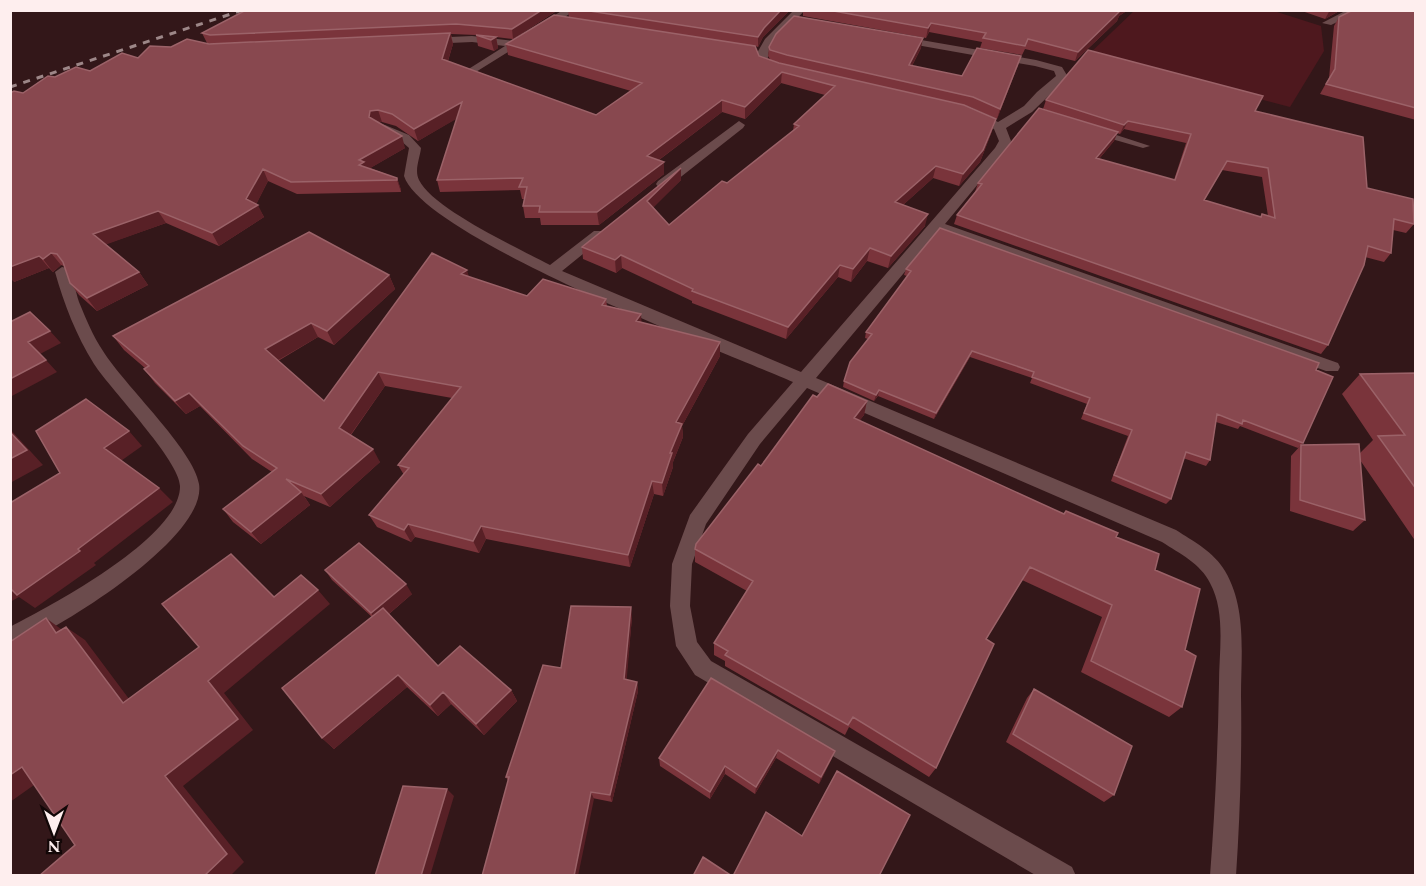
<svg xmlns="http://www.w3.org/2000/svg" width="1426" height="886" viewBox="0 0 1426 886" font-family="Spectral,serif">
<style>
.green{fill:#4e181e}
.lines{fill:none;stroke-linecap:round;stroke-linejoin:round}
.lane{fill:#6b4b4c;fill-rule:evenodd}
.street{fill:#6b4b4c;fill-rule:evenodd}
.rail{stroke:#9d8788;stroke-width:3;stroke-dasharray:7 7;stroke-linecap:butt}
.wall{fill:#7a343b;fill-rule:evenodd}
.shaded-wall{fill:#582026}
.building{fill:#88484f;stroke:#9b6268;stroke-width:1.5;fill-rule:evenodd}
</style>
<rect width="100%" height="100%" fill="#331719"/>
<path class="green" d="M1135,10L1274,11L1321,26L1324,51L1290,107L1088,55Z"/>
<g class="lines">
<path class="lane" d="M1098,131H1104L1150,146L1143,148L1098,135Z"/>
<path class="street" d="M563,10H576L471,75L467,74V70L505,46L472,42L428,44L423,41L428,38L472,36L514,41Z
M794,10H805C792,25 766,40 768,61L785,69L779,72L759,65L757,53L765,39Z
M1347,10H1362L1331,25L1322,23Z
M898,36L1036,60L1062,67L1068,77L1032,112L1006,128L1011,141L1007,149L945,224L1338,363L1340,367L1338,371H1326L939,231L816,378L1176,530C1193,541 1214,552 1225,571C1247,608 1241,655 1241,696C1242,756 1240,816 1236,876H1210C1215,811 1218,747 1219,683C1219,652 1226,612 1210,583C1201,564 1179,553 1162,542L807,388L760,444L706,524L692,564L690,606L697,642L711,661L1072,867L1076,876H1037L695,675L676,646L670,606L672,564L690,515L748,434L793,382C724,352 424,237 404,176L409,148L400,140L375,128L381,124L385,125L409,135L421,148C420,158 414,170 419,180C433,209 520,249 550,265L594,231H604L606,234L604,237L562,271L801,372L995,148L999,141L994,129L968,117V111H976L998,122L1024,106L1037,92L1056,76L1054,71L1035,66L894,41V37Z
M739,121L745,125L743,128L668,187H658L656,184L658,181Z
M62,267C66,268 67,268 69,272C74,280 76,293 79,302C86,319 93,336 103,351C124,385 194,450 199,484C208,538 56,631 10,649V627C52,605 181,537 180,486C180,461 111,390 94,364C76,335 64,304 55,272Z"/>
<path class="rail" d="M10,87L243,10"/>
</g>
<path class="wall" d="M558,10L513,39L496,37L498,48L494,51L478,46L476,35L451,34L453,44L448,61L596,115L631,91L508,55L506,44L569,18L568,10H790L763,37L758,47L755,46L759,56L770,59L768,56L769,47L921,48L912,66L962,76L1018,65L997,119L970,107L964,105L992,131L980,162L959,186L933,178L903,205L925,226L888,268L867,261L851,282L838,277L786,339L692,303V301L622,268L616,273L583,259L582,247L681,168V180L653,207L669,225L727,183L793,131L794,124L825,95L781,83L745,119L722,112L659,160L664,162V174L599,225H541L540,218H525L523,206L524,199H522L520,190L440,192L437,180L457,118L418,141L396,126L382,122H378L405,148L370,168L397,178L401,190V192L297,194L268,181L256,204L264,217L219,246L166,223L106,244L139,272L148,285L97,311L79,295L70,283L64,266L61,265L53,272L49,268L14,282L23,93L55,77L90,71L138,58L171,47L211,44L207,43L202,33Z
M803,10H1128L1119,16L1117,21L1075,61L1025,49L1022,55L980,48L982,42L929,32L926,38L803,16Z
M1299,10H1341L1325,19Z
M1416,10V120L1320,94L1329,78L1334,26L1339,17Z
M1046,100L1255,111L1367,188L1414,224L1406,233L1393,230L1391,253L1384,262L1365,257L1328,345L1321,354L954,224L957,215L975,192L978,183L1084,122L1043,109ZM1124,129L1186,143L1174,180L1099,159L1114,141L1117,133L1120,134ZM1222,170L1262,177L1268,216L1262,214L1261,217L1204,200Z
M906,269L1316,370L1303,443L1298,448L1240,426L1238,429L1216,422L1210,460L1206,466L1183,458L1171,499L1166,504L1111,481L1128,436L1081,419L1087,404L1030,383L1032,378L970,357L934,419L878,396L874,401L843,387L844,381L868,339L865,338L866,332L907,276L904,275Z
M389,275L395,289L334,345L318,337L278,361L324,401L469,277L527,296L606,299L607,306L641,314V322L720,356L682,426L683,437L673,462V467L663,496L654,494L630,567L486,539L479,553L415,537L411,542L377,527L369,515L404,475L398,465L452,398L385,386L351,435L380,462L330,507L304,496L310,505L261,544L233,522L223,509L272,472L252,459L200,406L186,414L155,383L144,369L145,368L124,350L113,336Z
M1416,373V542L1360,460L1365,520L1353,531L1290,511L1291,456L1301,445L1360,453L1373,440L1342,394L1360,374Z
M817,397L867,401L864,415L859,421L1064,514L1066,511L1116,537L1155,570L1185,650L1182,707L1169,717L1081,672L1102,617L1022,580L986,639L936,768L929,777L849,727L845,735L725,666V661L714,655V643L747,591L695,562V549Z
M325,570L412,594L389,614L438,666L511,690L517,701L484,735L451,704L438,716L407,687L334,749L322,738L372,617L332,580Z
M632,617L626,680L637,682L638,691L612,802L508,781L506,777L561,668Z
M711,678L832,758L819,784L776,758L755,794L725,774L710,799L660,766L659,758Z
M1034,689L1114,795L1104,802L1006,742L1027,698Z"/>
<path class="shaded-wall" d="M542,10H558L513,39L512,29Z
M781,10H790L763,37L758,47V37L764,28Z
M1116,10H1128L1119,16L1117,21L1075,61L1078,52Z
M1330,10H1341L1325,19Z
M931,23L929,32L926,38L928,28Z
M450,33L453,44L445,70L442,59Z
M496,37L498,48L494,51L491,40Z
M923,38L921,48L907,75L909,65Z
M1021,56L1018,65L997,119L1000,109Z
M782,72L781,83L745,119V107Z
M722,100V112L648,168L647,156Z
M462,102L465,114L418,141L414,129Z
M378,110L382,122L374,123L369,117L370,111Z
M996,119L992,131L980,162L959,186L963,174Z
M1128,121L1124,129L1120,134L1124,125Z
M1118,132L1114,141L1092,167L1096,158Z
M402,136L405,148L367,170L359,165V160Z
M664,162V174L599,225L597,212Z
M936,166L933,178L893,214L895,202Z
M681,168V180L648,213L647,201Z
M263,169L268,181L255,207L258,205L264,217L219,246L212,233L246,199Z
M397,178L401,190V192L397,180Z
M158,211L166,223L102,246L93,234Z
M928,214L925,226L888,268L891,256Z
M870,248L867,261L851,282L853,269Z
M51,253L61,265L53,272L43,259Z
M621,255L622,268L616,273L615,260Z
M39,256L49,268L14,282L10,278V267Z
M840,265L838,277L786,339L788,327Z
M467,270L471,284L461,274Z
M139,272L148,285L97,311L87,298Z
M389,275L395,289L334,345L327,331Z
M641,314L642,328L636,321Z
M311,323L318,337L273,363L265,349Z
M50,331L61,343L40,354L28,342Z
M720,342V356L682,426L683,437L673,462V467L663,496L662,483L670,453L676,422Z
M972,351L970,357L934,419L936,413Z
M46,360L57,372L10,397V379Z
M378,372L385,386L346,441L339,428Z
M879,390L878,396L874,401L876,395Z
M189,393L200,406L186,414L175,401Z
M867,401L864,415L851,432L854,418Z
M10,429L43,465L10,483Z
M129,431L142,446L118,463L104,448Z
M373,449L380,462L330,507L321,494Z
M652,481L654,494L630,567L628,555Z
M159,488L173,502L94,563L96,565L35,608L19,597L10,602V586L78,549Z
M301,492L310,505L261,544L251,532Z
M408,524L415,537L411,542L404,530Z
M481,526L486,539L479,553L473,541Z
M406,584L412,594L378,623L371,613Z
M318,590L330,604L224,693L253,730L183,786L244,862L230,876H204L165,776L208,681Z
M631,607L632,617L626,688L624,679Z
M46,618L65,632L56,633Z
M66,627L85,640L141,715L123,703Z
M398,675L407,687L334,749L322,738Z
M637,682L638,691L612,802L610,795Z
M511,690L517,701L484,735L476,724Z
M443,692L451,704L438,716L430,705Z
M778,750L776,758L755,794L756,787Z
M835,751L832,758L819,784L821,777Z
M725,766V774L710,799V792Z
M22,767L44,778L10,802V775Z
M447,789L454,796L430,876H421Z
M591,792L594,799L578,876H574Z"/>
<path class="building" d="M246,10H542L512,29L456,24L210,35L202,33Z
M583,10H781L764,28L758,37Z
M828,10H1118L1120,11L1078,52L1028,39L1025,46L983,38L986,33L931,23L928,28Z
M1353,10H1416V108L1326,84L1335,69L1339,17Z
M554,15L755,46L759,56L779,63L964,105L996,119L983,150L963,174L936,166L895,202L928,214L891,256L870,248L853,269L840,265L788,327L692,291L693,289L621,255L615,260L582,247L681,168L647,201L669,225L722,181L727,183L799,126L794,124L835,86L782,72L745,107L722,100L647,156L664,162L597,212H539L540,206H523L527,187H519L523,178L437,180L462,102L414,129L392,114L378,110L370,111L369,117L402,136L359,160L364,162L359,165L397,178V180L291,182L263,169L246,199L258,205L212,233L158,211L93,234L139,272L87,298L70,283L63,262L57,254L51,253L43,259L39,256L10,267V93L14,91L23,93L48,76L55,77L76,67L90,71L122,53L138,58L150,46L171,47L187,39L209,44L450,33L442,59L596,115L642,83L506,44Z
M794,16L923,38L909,65L962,76L977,48L1021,56L1000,109L973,97L787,55L770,50L769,47L776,34Z
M476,35L496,37L491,40Z
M1088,50L1263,96L1255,111L1363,137L1367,188L1413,199L1414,224L1394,219L1391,253L1368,246L1364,265L1328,345L957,215L982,184L978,183L1039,108L1118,132L1096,158L1175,180L1191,134L1128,121L1124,125L1046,100ZM1227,161L1268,168L1275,218L1262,214L1261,217L1204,200Z
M940,228L1319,363L1316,370L1333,377L1303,443L1243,420L1242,424L1217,414L1210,460L1186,452L1171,499L1114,475L1132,430L1084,413L1090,398L1032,377L1034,372L972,351L936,413L879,390L876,395L844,381L850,362L872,334L866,332L911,271L906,269Z
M309,232L389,275L327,331L311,323L265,349L324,401L432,253L467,270L461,274L527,296L543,279L606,299L602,305L641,314L636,321L720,342L676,422L682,424L670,453H672L662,483L652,481L628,555L481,526L473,541L408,524L404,530L369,515L409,468L398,465L461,387L378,372L339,428L373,449L321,494L286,479L301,492L251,532L223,509L277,468L243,446L189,393L175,401L144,369L149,366L113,336Z
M30,312L50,331L28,342L46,360L10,379V322Z
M1416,373V489L1378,436L1405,435L1360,374Z
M828,384L867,401L854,418L1064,514L1066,511L1118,533L1116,537L1159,554L1155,570L1200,589L1185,650L1196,656L1182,707L1091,661L1112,605L1030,567L986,639L994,644L936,768L853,717L848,725L725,655L728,651L714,643L753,581L695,549L696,544L758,464L761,466L813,395L817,397Z
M86,399L129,431L104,448L159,488L78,549L80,551L17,595L10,588V503L60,473L36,431Z
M10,432L27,450L10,459Z
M1359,444L1365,520L1300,500L1301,445Z
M359,543L406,584L371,613L325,570Z
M231,554L274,597L301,575L318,590L208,681L238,719L165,776L227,854L204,876H39L75,845L22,767L10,775V642L46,618L56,633L66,627L123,703L199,647L162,604Z
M571,606L631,607L624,679L637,682L610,795L591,792L574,876H482L509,777H506L543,665L561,668Z
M383,608L438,666L460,646L511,690L476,724L443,692L430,705L398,675L322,738L282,688Z
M711,678L835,751L821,777L778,750L756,787L725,766L710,792L659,758Z
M1034,689L1132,746L1114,795L1013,734Z
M837,771L910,815L879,876H733L766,812L802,836Z
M403,786L447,789L421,876H375Z
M703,857L732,876H693Z"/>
<rect width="1426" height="886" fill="none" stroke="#feeeee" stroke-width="24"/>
<g transform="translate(54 832) rotate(180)" stroke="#120707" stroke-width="4.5" paint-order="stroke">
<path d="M0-4.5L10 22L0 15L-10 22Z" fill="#feeeee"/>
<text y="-9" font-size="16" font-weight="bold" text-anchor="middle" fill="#feeeee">N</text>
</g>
</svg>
